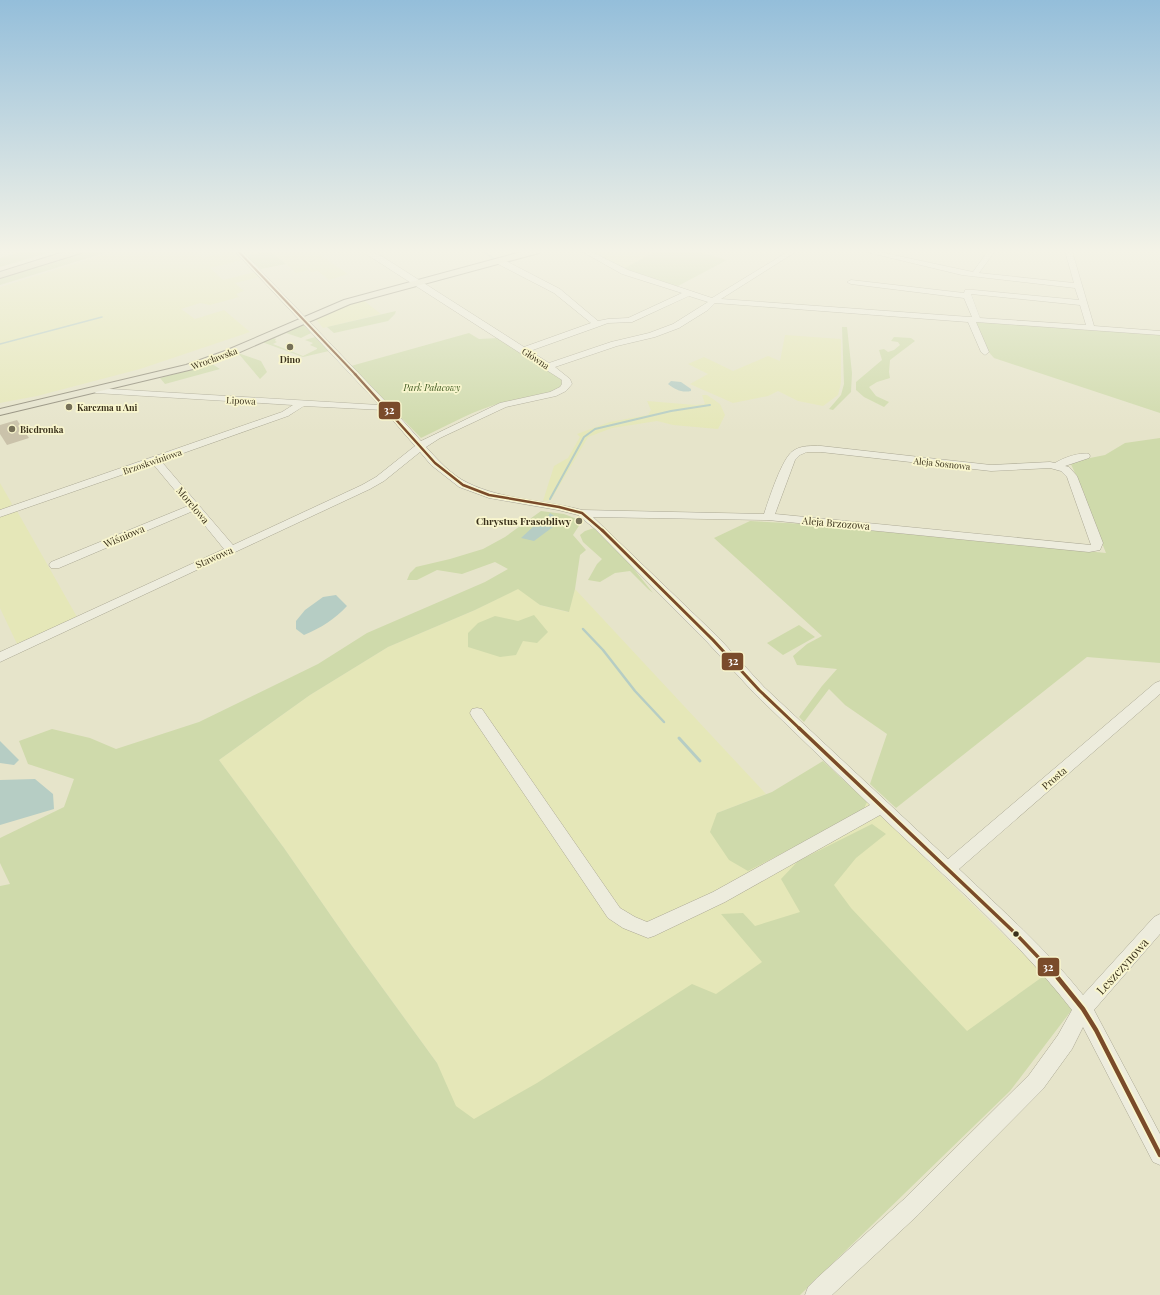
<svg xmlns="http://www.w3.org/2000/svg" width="1160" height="1295" viewBox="0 0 1160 1295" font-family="'Playfair Display',serif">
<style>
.farmland{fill:#e5e7b8}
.green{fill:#cfdaab}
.water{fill:#b6cdc4}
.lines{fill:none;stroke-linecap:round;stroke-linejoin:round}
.stream-far3{stroke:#b6cdc4;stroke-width:1.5}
.stream-far2{stroke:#b6cdc4;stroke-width:2}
.stream-far1{stroke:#b6cdc4;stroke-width:2.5}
.stream{stroke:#b6cdc4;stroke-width:3}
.building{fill:#cac2aa}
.minor-casing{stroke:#aba894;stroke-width:1}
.major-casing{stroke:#908c7a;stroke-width:2}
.highway-casing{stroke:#908c7a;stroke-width:2}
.minor{fill:#edecdd;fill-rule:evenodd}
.major{fill:#e5e3cd;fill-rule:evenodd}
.highway{fill:#d9d5bb;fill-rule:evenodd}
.bus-1-far4-casing{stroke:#f9f6ce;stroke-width:4}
.bus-1-far3-casing{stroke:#f9f6ce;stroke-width:5}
.bus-1-far2-casing{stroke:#f9f6ce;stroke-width:6}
.bus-1-far1-casing{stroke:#f9f6ce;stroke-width:6}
.bus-1-casing{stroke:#f9f6ce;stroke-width:8}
.bus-1-far4{stroke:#7a4b2a;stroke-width:2}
.bus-1-far3{stroke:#7a4b2a;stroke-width:2.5}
.bus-1-far2{stroke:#7a4b2a;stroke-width:3}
.bus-1-far1{stroke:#7a4b2a;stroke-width:3.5}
.bus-1{stroke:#7a4b2a;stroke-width:4.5}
.poi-dot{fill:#767058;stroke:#f9f6ce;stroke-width:1.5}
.bus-dot{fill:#3a311b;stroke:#f9f6ce;stroke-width:1.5}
.labels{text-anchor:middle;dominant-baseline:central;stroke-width:3.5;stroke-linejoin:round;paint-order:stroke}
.far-street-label{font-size:9px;fill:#3a311b;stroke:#f9f6ce}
.far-poi-label{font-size:9px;font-weight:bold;fill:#3a311b;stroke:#f9f6ce;text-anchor:start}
.far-park-label{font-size:9px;font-style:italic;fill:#3e591f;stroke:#f9f6ce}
.street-label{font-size:10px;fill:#3a311b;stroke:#f9f6ce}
.poi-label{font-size:10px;font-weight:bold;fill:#3a311b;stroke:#f9f6ce;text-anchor:end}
.near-street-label{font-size:12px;fill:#3a311b;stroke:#f9f6ce}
.line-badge{stroke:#f9f6ce;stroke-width:1.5}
.badge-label{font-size:11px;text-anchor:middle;font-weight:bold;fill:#fff}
</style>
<rect width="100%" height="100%" fill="#e6e4ca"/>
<path class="farmland" d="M123,251H207L198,253L202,258L234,251L242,260L210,268L223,280L255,272L259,277L235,283L244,291L236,294L239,297L210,305L200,303L181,309L195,319L224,310L250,332L140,369L37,396L0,403V287L96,257Z
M243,251H314L348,274L329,280L318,271L311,272L308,270L296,273L286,264L247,256Z
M591,251H656L623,269Z
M363,300L381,314L323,328L315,318Z
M785,335L841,339V383L838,395L823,406L798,401L778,391L768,396L733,403L690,384L708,374L688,364L704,357L733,371L768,356L780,361Z
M702,395H707L720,404L725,415L718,429L673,425L657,421L612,428L588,437L551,500L543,501L554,466L568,458L580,437L577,434L610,422L648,415L651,410L647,401L695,405L705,404Z
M0,483L12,504L8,508L0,511Z
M17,511L77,617L17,644L0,608V516Z
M519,588L540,605L568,612L575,589L766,794L717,813L867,802L1045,975L967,1032L851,909L444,1175L437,1063L352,946L284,848L219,760L310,695L388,647L475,610Z"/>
<path class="green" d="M23,251H54L0,267V258Z
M86,251H111L0,285V277Z
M240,251H243L247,256L269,251L286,264L261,269Z
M656,251H696L727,260L676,287L623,269Z
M396,311L395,314L388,321L334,333L327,327Z
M975,321L1160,334V413L994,358L987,350Z
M303,324L311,333L301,338L286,333L275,338L273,337Z
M842,327H847L852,373L851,392L833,410L829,409L841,395L844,384Z
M469,333L479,339L499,338L561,378L562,386C545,401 513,399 491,406C467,414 444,427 421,438L351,366Z
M271,337L276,339L275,341L277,342L273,344L303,356L317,349V348L310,345L313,343L305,340L315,337L329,351L303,357L262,342Z
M894,337L911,338L915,341L890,360L889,372L890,378L877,382L869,387L876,396L889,402L884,407L864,397L856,390V382L882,360L879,350L884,349L888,352L894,350L900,345L898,342L891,341Z
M238,353L261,361L267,372L260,379Z
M212,364L220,369L165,384L160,378Z
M1160,438V663L1087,657L896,808L870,784L887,734L845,705L829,689L804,722L799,717L822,686L837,669L797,665L793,656L807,644L822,636L714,538L750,521L805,524L1106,553L1089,511L1084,493L1070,462L1105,455L1125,443Z
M541,511L564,514L582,521L573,535L586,550L580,555L575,589L569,612L540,605L518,589L475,610L388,647L310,695L219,760L284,848L352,946L437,1063L456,1106L474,1119L537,1083L692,984L716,994L762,962L721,914L743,913L755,926L800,912L781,879L798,861L872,824L886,834L856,858L834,885L851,908L967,1031L1045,975L1074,1007L1010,1091L800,1295H0V886L10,884L0,863V838L64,807L74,779L28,764L19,741L52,729L90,738L116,749L199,722L318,664L367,633L485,582L508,569L495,562L462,574L437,570L417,580H407L410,573L416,567L450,559L483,549L505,537Z
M594,528L625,558L653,593L648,589L630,571L615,573L600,582L588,580L597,564L602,559L583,542L580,535L585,531Z
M534,615L548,632L537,643L523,641L516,655L500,657L468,647V633L478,623L495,616L518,621Z
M799,625L815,637L783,655L767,643Z
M823,761L867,802L863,811L748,871L729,860L710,832L717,813L772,792Z"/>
<path class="water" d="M671,381L681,382L691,389V391C682,393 676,390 668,384Z
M550,513L561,521L534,541L521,538L535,525L546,526L552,521L547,518Z
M336,595L347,606C335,619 321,628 304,635L296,629V621L305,610L323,597Z
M0,741L19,760L14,765L0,763Z
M35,779L53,794L54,809L0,825V780Z"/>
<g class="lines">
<path class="stream-far3" d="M482,251L496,260
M0,344L102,317"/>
<path class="stream-far2" d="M550,499L584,437L595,429L671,411L710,405"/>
<path class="stream-far1" d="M583,629L603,650L635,691L664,722"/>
<path class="stream" d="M679,738L700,761"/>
</g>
<path class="building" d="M17,420L29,438L7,445L0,434V425Z"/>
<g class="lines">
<g class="minor-casing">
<path id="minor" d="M235,251H242L389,405L421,441L500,403L550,392L560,387L562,384V380L377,261L361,251H370L383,257L524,347L591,323L554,293L498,264V260H504L560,289L598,321L608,319L628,318L682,293L622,274L581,251H590L628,270L712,298L789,251H797L721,299L970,317H972L964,298L851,284L847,282L851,280L964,293L965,290H974L1079,300L1075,288L962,275L862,251H875L973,272L988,251H995L979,273L1074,283L1065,251H1072L1094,326L1160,331V335L976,322L989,352L985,355L981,352L968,322L715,303L708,310L679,328L655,337L617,346L555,367L570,379L572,384L566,391L556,396L506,407L440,438L426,447C438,460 451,475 468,483C503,500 545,500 582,510L764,514C769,499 782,458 793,451C801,445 812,446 821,446L991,465L1050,462L1055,463C1063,458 1079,452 1089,454L1090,456L1089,458L1065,466L1069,467L1077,476L1103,543L1100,550L1089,552L768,520L593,517L718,637L764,687L948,859L1155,683L1160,681V694L959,869C1002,910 1046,949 1083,995L1154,917L1160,914V934L1094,1010L1160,1134V1165L1153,1162L1083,1027L1072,1049L1043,1089L918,1215L832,1295H805L808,1287L817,1278L903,1200L1029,1075L1058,1035L1072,1010C1016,938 946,878 880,815L725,902L654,936L648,938L623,928L608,918L472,717L470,713L472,709L477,708L482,709L620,908L635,917L647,922L713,892L870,805L754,693L708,643L595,529L578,515L558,510L489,498L459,487L431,465L420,452L384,481L370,489L0,662V652L224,549L193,511L59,568H51L49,565L51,562L188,506L153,464L0,517V510L282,412L293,405L96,393L91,390L93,388L379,405ZM971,294L1080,305L1086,325L980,318ZM689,296L708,302L673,324L649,333L611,342L549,363L530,351L600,326L608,323L632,322ZM304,406L384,410L415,446L376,477L362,485L233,545L161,461L288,416ZM807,452H821L991,471L1050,468L1061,471L1067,477L1091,545L775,514L795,460L800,455Z"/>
</g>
<g class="major-casing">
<path id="major" d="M525,251H540L539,253L350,304L233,355L193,369L0,415V409L186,365L225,351L344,300Z"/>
</g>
<g class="highway-casing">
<path id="highway" d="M67,251H83L81,253L0,278V272Z"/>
</g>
<use href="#minor" class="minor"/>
<use href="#major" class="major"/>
<use href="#highway" class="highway"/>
<g class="bus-1-far4-casing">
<path id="bus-1-far4" d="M238,251L356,375"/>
</g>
<g class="bus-1-far3-casing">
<path id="bus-1-far3" d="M355,374L435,463L463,485L489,495L559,507L582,513L603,531"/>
</g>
<g class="bus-1-far2-casing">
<path id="bus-1-far2" d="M602,530L713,640L759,690L800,729"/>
</g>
<g class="bus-1-far1-casing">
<path id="bus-1-far1" d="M799,728L1016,934L1059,979"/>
</g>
<g class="bus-1-casing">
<path id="bus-1" d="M1058,978L1083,1009L1096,1030L1160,1155"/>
</g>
<use href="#bus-1-far4" class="bus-1-far4"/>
<use href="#bus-1-far3" class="bus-1-far3"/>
<use href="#bus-1-far2" class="bus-1-far2"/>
<use href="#bus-1-far1" class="bus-1-far1"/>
<use href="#bus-1" class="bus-1"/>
</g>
<linearGradient id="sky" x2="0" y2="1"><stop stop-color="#94beda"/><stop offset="0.58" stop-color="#f4f3e7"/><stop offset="1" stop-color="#f4f3e7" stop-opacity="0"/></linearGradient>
<rect width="1160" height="433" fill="url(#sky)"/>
<g class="poi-dot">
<circle cx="290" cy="347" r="4"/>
<circle cx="69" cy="407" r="4"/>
<circle cx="12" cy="429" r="4"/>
<circle cx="579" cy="521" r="4"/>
</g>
<circle class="bus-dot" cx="1016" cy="934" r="3.5"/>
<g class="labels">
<g class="far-street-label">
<text transform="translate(214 358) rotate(-20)">Wrocławska</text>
<text transform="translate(536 358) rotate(33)">Główna</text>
<text transform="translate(241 400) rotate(3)">Lipowa</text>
<text transform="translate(152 461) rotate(-19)">Brzoskwiniowa</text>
<text transform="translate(942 463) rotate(6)">Aleja Sosnowa</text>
</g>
<g class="far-poi-label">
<text x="290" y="359" text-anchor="middle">Dino</text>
<text x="77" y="407">Karczma u Ani</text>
<text x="20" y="429">Biedronka</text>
</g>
<g class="far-park-label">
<text x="432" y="387">Park Pałacowy</text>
</g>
<g class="street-label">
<text transform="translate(193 505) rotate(50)">Morelowa</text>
<text transform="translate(836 523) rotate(5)">Aleja Brzozowa</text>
<text transform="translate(124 536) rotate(-23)">Wiśniowa</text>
<text transform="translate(214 557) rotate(-24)">Stawowa</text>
<text transform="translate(1054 778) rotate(-41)">Prosta</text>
</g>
<g class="poi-label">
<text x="571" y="521">Chrystus Frasobliwy</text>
</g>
<g class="near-street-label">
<text transform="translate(1122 966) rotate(-48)">Leszczynowa</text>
</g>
</g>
<g class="line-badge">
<rect x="378" y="401" width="23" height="19" rx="4" fill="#7a4b2a"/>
<rect x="721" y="652" width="23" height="19" rx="4" fill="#7a4b2a"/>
<rect x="1037" y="957" width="23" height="20" rx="4" fill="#7a4b2a"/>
</g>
<g class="badge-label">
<text x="389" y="414">32</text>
<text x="733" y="665">32</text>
<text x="1048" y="971">32</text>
</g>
</svg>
